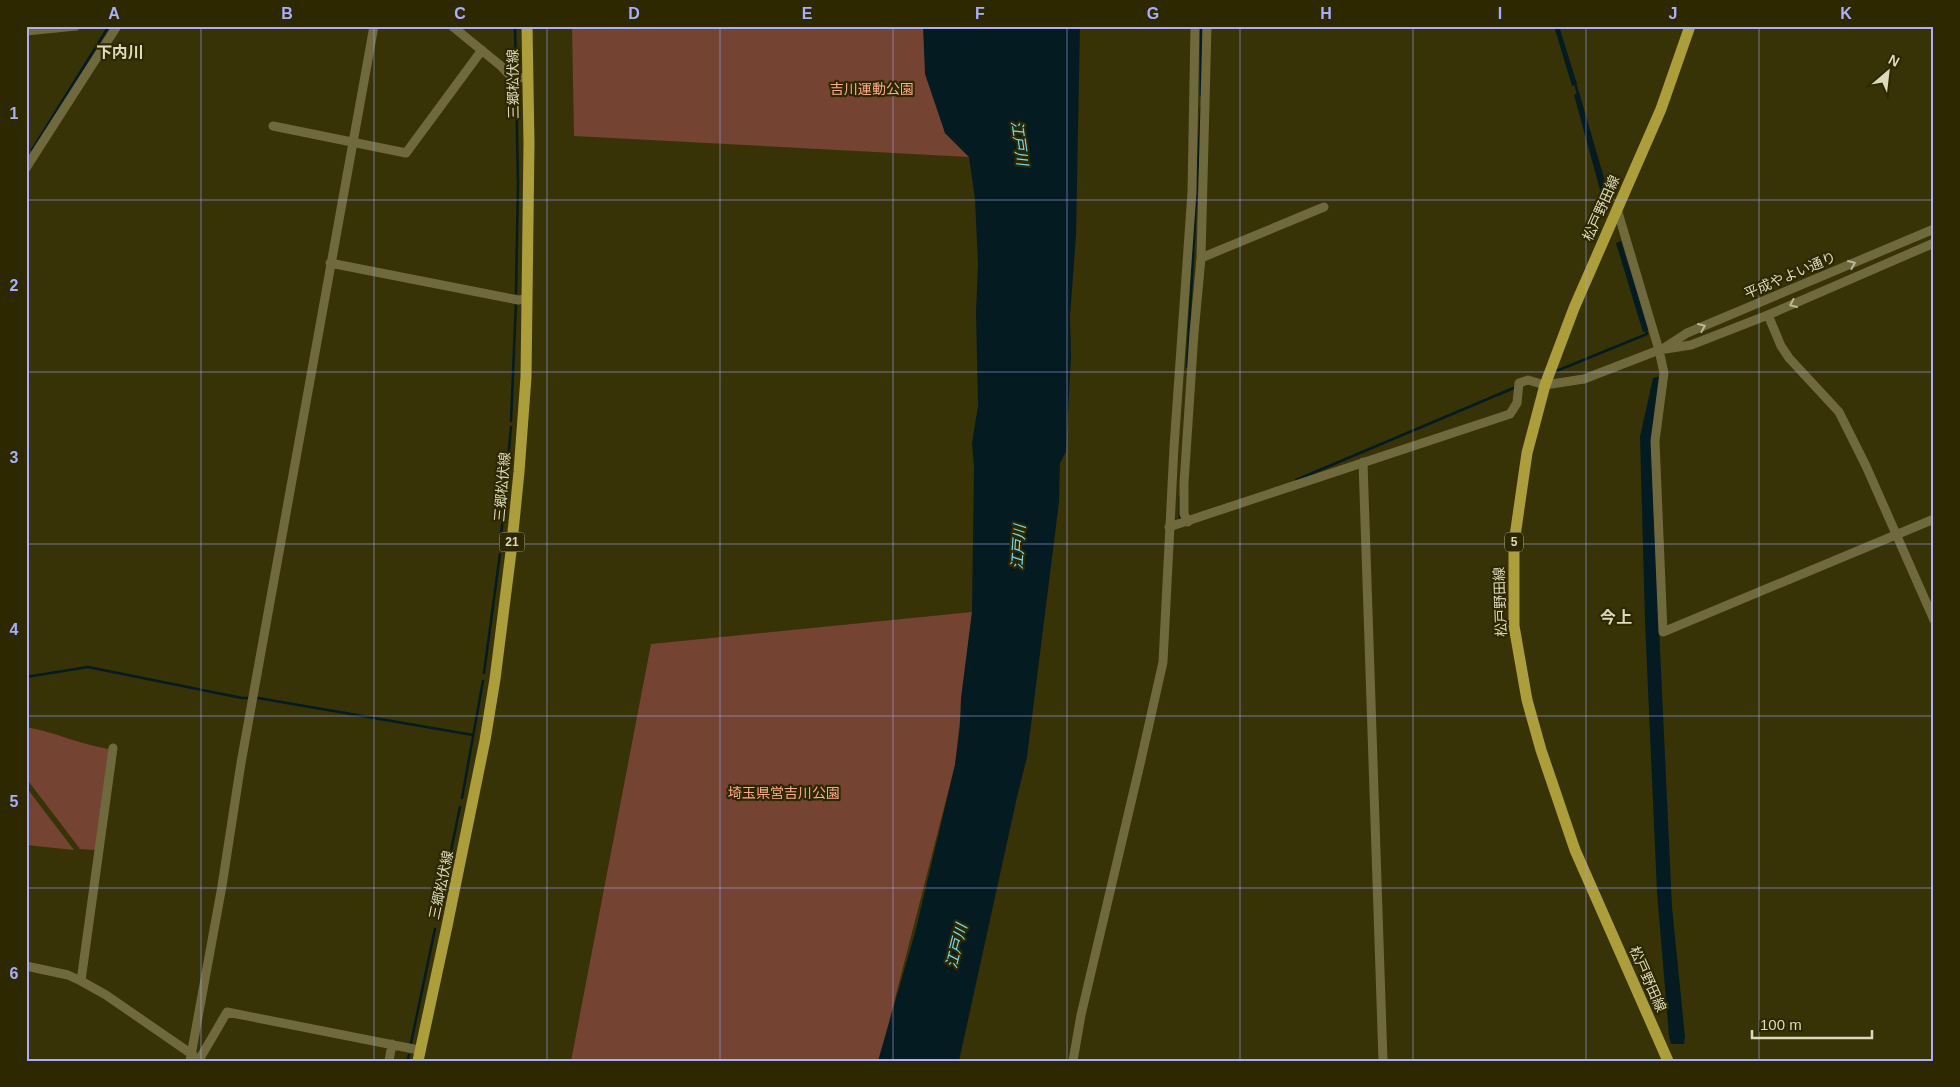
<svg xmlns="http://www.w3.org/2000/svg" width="1960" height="1087" viewBox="0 0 1960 1087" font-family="Helvetica,'Noto Sans JP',sans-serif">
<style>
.green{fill:#744331}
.water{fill:#041b22}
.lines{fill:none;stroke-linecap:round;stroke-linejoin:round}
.stream{stroke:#041b22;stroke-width:2.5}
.minor{stroke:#6f693d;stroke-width:9}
.major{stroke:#ac9e3b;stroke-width:11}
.oneway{stroke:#bbb797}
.grid{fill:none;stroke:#abaffb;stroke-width:1;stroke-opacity:0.55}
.labels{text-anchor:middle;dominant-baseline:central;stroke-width:4.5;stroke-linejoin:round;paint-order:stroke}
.shield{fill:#2e2800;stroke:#a8a484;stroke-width:1}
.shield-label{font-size:12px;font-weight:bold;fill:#dcd9bd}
.street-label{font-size:14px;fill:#dcd9bd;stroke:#2e2800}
.park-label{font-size:14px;fill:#fea989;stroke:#2e2800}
.water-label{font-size:15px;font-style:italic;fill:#70ddff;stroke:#2e2800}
.quarter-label{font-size:16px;font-weight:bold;fill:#dcd9bd;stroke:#2e2800}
.neatline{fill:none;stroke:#abaffb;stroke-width:2}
.grid-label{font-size:16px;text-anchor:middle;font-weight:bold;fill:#abaffb}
</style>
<rect width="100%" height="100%" fill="#383207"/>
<path class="green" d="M572,26H923L945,133L969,157L574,136Z
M972,612L955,765L879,1061H571L651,644Z
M26,727C55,732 81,745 109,749L95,850L80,849L26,778Z
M26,787L74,850L26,845Z"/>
<path class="water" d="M923,26H1080L1076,236L1070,316L1071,356L1066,452L1060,463L1059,502L1027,757L1017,797L959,1061H878L915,933L955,765L960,726L961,698L972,612L974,467L972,443L978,406L976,313L978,264L975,199L969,157L945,133L925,74Z
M1554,26H1559L1577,84L1572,86Z
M1579,92L1609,195L1602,197L1574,95Z
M1621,241L1649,330L1643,332L1616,243Z
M1660,376L1651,441L1654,520L1672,907L1685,1037L1684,1044H1671L1669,1036L1657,892L1645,621L1640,437L1653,378Z"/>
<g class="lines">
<path class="stream" d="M515,26L516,75
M1201,26V95
M516,80L518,185L516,293
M1575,83L1578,94
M32,150L109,26
M1187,367L1201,108
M1554,372L1647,334L1645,328
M511,421L516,302
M1296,480L1516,387
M1180,497V519L1182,520
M500,548L511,427
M484,673L500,554
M26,677L88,667L242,698H258L473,735
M462,798L483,681
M437,918L460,807
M411,1043L435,929
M407,1061L409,1055"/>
<path class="minor" d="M452,26L501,66L511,77L527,78
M26,31L76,26
M273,126L406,153L482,50
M26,168L117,26
M1617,209L1659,350L1664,373L1655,441L1663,632L1934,519
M1201,258L1324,207
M330,263L518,300L526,299
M1768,315L1781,346L1789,358L1839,412L1866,466L1934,620
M1664,348L1687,333L1934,229
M1363,462L1383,1061
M1188,522L1184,514V483L1194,333L1201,258L1207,26
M1169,527L1510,414L1517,403L1519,383L1528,380L1545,385L1584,379L1659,350L1691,345L1768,315L1934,243
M26,966L68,975L81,981L106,995L193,1055
M81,981L113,748
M199,1060L227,1012L419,1050
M190,1061L222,886L241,763L374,26
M389,1061L392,1044
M1073,1061L1081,1015L1141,760L1163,662L1174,447L1192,192L1195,26"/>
<path class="major" d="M418,1061L447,926L485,740L495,679L511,552L519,472L526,377L529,144L527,26
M1668,1061L1575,850L1541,750L1527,700L1514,626V543L1527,453L1545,385L1574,308L1661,109L1690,26"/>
</g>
<defs><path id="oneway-chevron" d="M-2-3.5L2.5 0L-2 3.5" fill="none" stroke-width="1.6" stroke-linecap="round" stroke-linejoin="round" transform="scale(1.25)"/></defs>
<g class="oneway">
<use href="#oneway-chevron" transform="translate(1852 264) rotate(-23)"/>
<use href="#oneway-chevron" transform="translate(1793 304) rotate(156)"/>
<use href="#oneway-chevron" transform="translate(1702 327) rotate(-23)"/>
</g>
<path class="grid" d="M201,26V1061M374,26V1061M547,26V1061M720,26V1061M893,26V1061M1067,26V1061M1240,26V1061M1413,26V1061M1586,26V1061M1759,26V1061M26,200H1934M26,372H1934M26,544H1934M26,716H1934M26,888H1934"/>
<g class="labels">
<g class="shield">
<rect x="499.5" y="532.5" width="25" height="19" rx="4"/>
<rect x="1505" y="532.5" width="18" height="19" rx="4"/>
</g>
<g class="shield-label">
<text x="512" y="542">21</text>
<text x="1514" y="542">5</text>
</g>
<g class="street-label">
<text transform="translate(513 84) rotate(-91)">三郷松伏線</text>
<text transform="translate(1601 208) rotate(-66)">松戸野田線</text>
<text transform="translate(1790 275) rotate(-23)">平成やよい通り</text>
<text transform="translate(502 487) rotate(-85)">三郷松伏線</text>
<text transform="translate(1500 602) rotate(-92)">松戸野田線</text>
<text transform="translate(441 885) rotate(-78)">三郷松伏線</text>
<text transform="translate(1648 979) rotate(66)">松戸野田線</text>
</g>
<g class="park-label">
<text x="872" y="89">吉川運動公園</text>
<text x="784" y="793">埼玉県営吉川公園</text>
</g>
<g class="water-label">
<text transform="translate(1020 143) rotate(82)">江戸川</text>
<text transform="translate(1018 547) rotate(-86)">江戸川</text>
<text transform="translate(956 946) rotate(-76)">江戸川</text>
</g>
<g class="quarter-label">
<text x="120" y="52">下内川</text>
<text x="1616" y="617">今上</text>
</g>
</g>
<rect width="1960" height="1087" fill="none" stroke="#2e2800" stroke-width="55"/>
<g transform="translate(1888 72) rotate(28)" stroke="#2e2800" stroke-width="4" paint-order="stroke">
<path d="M0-4L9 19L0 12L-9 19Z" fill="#dcd9bd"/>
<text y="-8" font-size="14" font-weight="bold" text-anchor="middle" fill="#dcd9bd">N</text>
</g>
<path d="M1752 1030v8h120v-8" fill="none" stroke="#dcd9bd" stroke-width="2.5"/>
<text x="1760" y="1030" font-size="15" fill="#dcd9bd" stroke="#2e2800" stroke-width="4" paint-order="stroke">100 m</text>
<rect x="28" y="28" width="1904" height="1032" class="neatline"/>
<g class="grid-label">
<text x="114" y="19">A</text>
<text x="287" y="19">B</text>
<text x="460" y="19">C</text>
<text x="634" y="19">D</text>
<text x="807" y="19">E</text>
<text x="980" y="19">F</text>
<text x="1153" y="19">G</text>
<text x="1326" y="19">H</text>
<text x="1500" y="19">I</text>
<text x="1673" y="19">J</text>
<text x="1846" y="19">K</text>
<text x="14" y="119">1</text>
<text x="14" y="291">2</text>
<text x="14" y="463">3</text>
<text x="14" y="635">4</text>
<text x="14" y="807">5</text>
<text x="14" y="979">6</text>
</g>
</svg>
